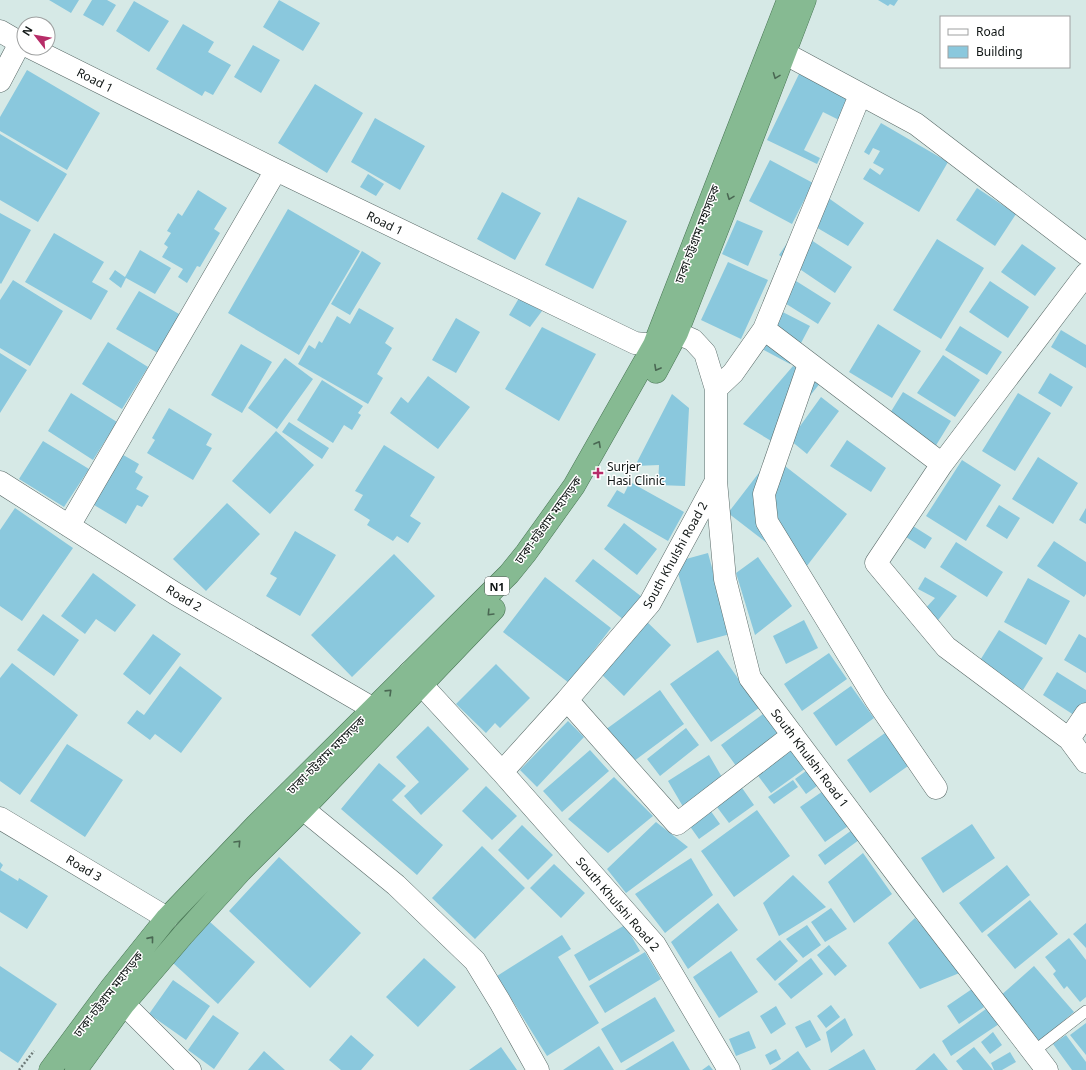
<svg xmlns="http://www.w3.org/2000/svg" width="1086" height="1070" viewBox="0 0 1086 1070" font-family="'Noto Sans','Noto Sans Bengali',sans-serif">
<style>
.building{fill:#8ac8dd}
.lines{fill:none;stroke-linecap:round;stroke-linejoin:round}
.service-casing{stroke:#5a6a68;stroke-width:12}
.minor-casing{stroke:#5a6a68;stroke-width:23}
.trunk-casing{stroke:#487554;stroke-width:23}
.path{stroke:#6d7977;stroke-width:2.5;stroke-dasharray:2 2;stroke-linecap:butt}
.service{stroke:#fff;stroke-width:11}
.minor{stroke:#fff;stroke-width:22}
.trunk{stroke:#86ba92;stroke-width:22}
.oneway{stroke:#4a6853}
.poi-dot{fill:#b72c68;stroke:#fff;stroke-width:1.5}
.labels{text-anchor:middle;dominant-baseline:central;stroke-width:3;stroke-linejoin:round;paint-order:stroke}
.shield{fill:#fff;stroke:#575b5a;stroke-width:1}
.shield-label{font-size:11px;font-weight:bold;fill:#0f1514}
.street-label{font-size:12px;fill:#0f1514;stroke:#fff}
.poi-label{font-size:12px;fill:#0f1514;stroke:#fff;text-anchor:start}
</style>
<rect width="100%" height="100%" fill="#d6e9e6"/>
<path class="building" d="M49,0H79L71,13Z
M92,0H107L116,5L103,26L83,15Z
M279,0L320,23L303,51L263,27Z
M878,0H898L894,6L890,4L888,6Z
M134,1L169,21L149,52L116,31Z
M183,24L214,42L208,52L231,65L213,95L205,91L202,96L156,69Z
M253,45L280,60L261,93L234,77Z
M27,70L100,113L67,170L0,131V117Z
M799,74L849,98L839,120L823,112L804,150L820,158L817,164L767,140Z
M315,84L363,113L327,173L278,143Z
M375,118L425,146L400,190L351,162Z
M881,123L948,162L919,212L863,179L870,168L880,175L884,169L873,163L880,151L873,148L869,155L864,152Z
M0,134L67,174L38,222L0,200Z
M770,160L813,183L792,224L749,201Z
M368,174L384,184L376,196L360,187Z
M977,188L1016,214L995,246L956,220Z
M198,190L227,208L214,229L220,233L200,267L197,266L187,283L178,277L183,269L162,257L168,247L164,244L171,233L167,231L178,213L182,216Z
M817,190L864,223L848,246L799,217Z
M502,192L541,213L515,260L477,239Z
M578,197L627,221L593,289L545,265Z
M288,209L360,251L299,355L228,313Z
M0,213L31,230L1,284L0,283Z
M737,220L763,231L748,266L722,254Z
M796,230L852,267L835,293L779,255Z
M54,233L104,262L92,282L108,291L91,320L25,282Z
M937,239L984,268L941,339L893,310Z
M1022,244L1056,268L1035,296L1001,272Z
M140,250L171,268L155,294L126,278L121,288L109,279L115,270L125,277Z
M362,251L381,263L350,315L331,304Z
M728,262L768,280L741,339L701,320Z
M777,269L831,303L818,324L769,293Z
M13,280L63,311L30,366L0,348V300Z
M990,281L1029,307L1008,338L969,312Z
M139,291L186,318L163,356L116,329Z
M519,298L542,311L530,327L509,315Z
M769,305L810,326L790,364L749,342Z
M359,308L394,328L385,343L392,348L377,374L383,378L368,404L298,364L309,345L315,349L319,341L322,343L337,316L350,324Z
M456,318L480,332L456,373L432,360Z
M878,324L921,351L892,398L849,372Z
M960,326L1002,352L987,375L945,350Z
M542,327L596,354L559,421L505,389Z
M1061,330L1086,345V368L1051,347Z
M108,342L148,367L122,409L82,384Z
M241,344L272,362L242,413L211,395Z
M0,353L27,370L0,413Z
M943,355L980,380L955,417L917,393Z
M285,358L313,379L277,429L248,408Z
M793,366L821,382L773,442L743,424Z
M1050,373L1073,387L1061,407L1038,393Z
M428,376L470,407L438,449L390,413L401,397L408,403Z
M322,380L363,406L358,413L361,415L352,430L344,425L333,443L297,420Z
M903,392L951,421L935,447L887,418Z
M71,393L117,422L93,460L48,431Z
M1018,393L1051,413L1015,471L982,451Z
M672,394L689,408L685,486L658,485L659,465L635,466Z
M821,397L839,411L807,454L790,440Z
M169,408L212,434L206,445L212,448L193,480L147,453L155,440L152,438Z
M289,422L329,448L322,459L282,432Z
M276,431L314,465L270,514L232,481Z
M847,440L886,468L871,492L830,466Z
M43,441L89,469L64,507L19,479Z
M384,445L435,477L410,516L421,523L408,543L397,536L393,541L367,525L370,520L354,510L363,495L355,491Z
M118,452L139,464L135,472L143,477L136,489L149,496L142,507L137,505L126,524L89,502Z
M772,456L847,514L803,571L728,513Z
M1038,457L1078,483L1053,524L1012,499Z
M962,460L1001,485L966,541L926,516Z
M630,482L684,512L668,541L607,506L617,490L624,494Z
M227,503L260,534L206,591L173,559Z
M999,505L1020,518L1007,539L986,526Z
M15,508L73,548L22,621L0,606V530Z
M1086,508V524L1079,520Z
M624,523L657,549L637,575L604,549Z
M913,526L932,538L925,549L906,537Z
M295,531L336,555L300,616L266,596L277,578L270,574Z
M1054,541L1086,562V594L1084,597L1037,566Z
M956,542L1003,572L987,597L940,567Z
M708,553L730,634L697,643L675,562Z
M394,554L435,596L352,677L311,635Z
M758,557L792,606L755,635L736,573Z
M593,559L642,597L624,620L575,581Z
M93,573L136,605L115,632L96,619L85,634L61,616Z
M545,577L611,628L569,683L503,632Z
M925,577L957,596L935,624L922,612L935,598L918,589Z
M1028,578L1070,601L1046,645L1004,622Z
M43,614L79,640L54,676L17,650Z
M645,620L671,645L624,696L598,671Z
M804,620L818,648L786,664L773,636Z
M999,630L1043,658L1023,690L979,662Z
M153,634L181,654L150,695L123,674Z
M1079,634L1086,638V673L1064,660Z
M718,650L759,708L711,742L670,684Z
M829,653L847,679L802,711L784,684Z
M12,663L78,715L20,795L0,781V678Z
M496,664L530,698L500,728L495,723L486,733L456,704Z
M180,666L222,698L181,753L155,734L150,740L127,723L137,710L144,715Z
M1057,672L1086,690V702L1077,717L1043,695Z
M851,686L874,718L836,746L813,713Z
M660,690L684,724L630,764L605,730Z
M767,711L785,737L739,770L721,745Z
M568,721L584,737L537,787L520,770Z
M428,726L469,769L421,815L404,796L419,782L396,757Z
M686,728L699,745L660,776L647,759Z
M885,733L908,766L870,793L847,760Z
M792,740L810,765L771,793L753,769Z
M67,744L123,780L85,837L30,801Z
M590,750L609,771L562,812L543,791Z
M709,755L726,784L685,810L668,781Z
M379,763L406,786L392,800L443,845L417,875L341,809Z
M810,768L821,783L806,794L795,779Z
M614,777L653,816L608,853L568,819Z
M793,780L798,787L774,804L768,797Z
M740,785L754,805L729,823L714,803Z
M486,786L517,816L492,840L462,811Z
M826,789L851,824L825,842L800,807Z
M710,810L720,824L699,839L689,825Z
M757,810L790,856L734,897L701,851Z
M656,822L688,847L626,893L607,869Z
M972,824L995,858L943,893L921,858Z
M522,825L553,855L528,880L498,850Z
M856,827L863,837L825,865L818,855Z
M482,846L525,888L475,939L432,898Z
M863,853L892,894L854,923L828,882Z
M279,857L361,933L310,988L229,911Z
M691,858L713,895L665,933L635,894Z
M0,862L3,865L0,870L18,881L19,878L48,896L27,929L0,912Z
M554,864L585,893L561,918L530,888Z
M1007,865L1030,895L982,933L959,903Z
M793,875L826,907L779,936L763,903Z
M1030,900L1058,934L1015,969L987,935Z
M718,903L738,930L688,969L671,942Z
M831,908L847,929L825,942L811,922Z
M915,918L962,972L920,989L888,943Z
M210,922L255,962L218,1004L173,963Z
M1086,923V948L1073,934Z
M625,925L640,951L589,981L574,955Z
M807,925L821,945L803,958L786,939Z
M562,935L571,949L558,957L599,1023L547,1056L497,976Z
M1069,938L1086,960V997L1080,1002L1067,986L1064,989L1053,974L1056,971L1045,957Z
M780,940L798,961L775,981L756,959Z
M829,945L847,966L835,976L817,955Z
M731,951L758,992L719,1018L693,977Z
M645,952L661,979L605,1013L589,986Z
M424,958L456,987L418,1027L386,997Z
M811,958L823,974L791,999L778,984Z
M0,966L57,1004L18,1063L0,1051Z
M1034,966L1074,1012L1039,1042L999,997Z
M173,980L210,1006L186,1040L149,1014Z
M972,989L984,1007L959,1024L947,1006Z
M655,997L675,1031L621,1063L601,1029Z
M831,1005L840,1017L826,1028L817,1016Z
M776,1006L786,1024L771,1034L760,1016Z
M990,1006L999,1024L951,1056L942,1041Z
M213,1015L239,1033L214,1069L188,1050Z
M845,1018L853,1035L831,1053L826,1032Z
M810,1020L821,1040L806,1048L795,1027Z
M1086,1023V1055L1070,1035Z
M749,1031L756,1048L736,1056L729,1039Z
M993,1032L1002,1045L990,1054L981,1042Z
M351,1035L374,1055L361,1070H341L329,1060Z
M1066,1035L1086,1062V1070H1072L1053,1044Z
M673,1041L690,1070H625Z
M599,1046L614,1070H563Z
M501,1047L517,1070H469Z
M974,1047L993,1070H963L956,1061Z
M776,1049L781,1059L770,1065L765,1055Z
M864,1049L876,1070H828Z
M264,1051L285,1070H248Z
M798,1051L811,1070H771L776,1067Z
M1010,1052L1016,1062L1002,1070H994L991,1063Z
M934,1053L948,1070H915Z
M709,1065L713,1070H702Z"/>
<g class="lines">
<g class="service-casing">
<path id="service" d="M1033,1052L1086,1011"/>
</g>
<g class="minor-casing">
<path id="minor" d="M0,31L24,45
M31,48L276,170L635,343L654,345L677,333L693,340L705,353L716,389V481L725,579L750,678L908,889L1047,1070
M784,53L916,124L1086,254
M0,81L20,43
M860,95L764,329L942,464
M1086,274L942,464L876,563L946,647L1069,739L1086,762
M809,364L764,494L767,522L876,700L936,788
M716,389L733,373L764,329
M0,482L176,594L372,708
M69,526L276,170
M410,672L502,772L567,700L650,603L716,481
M567,700L677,824L793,735
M1069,739L1086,714
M502,772L655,945L729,1070
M303,809L396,885L475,961L500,1002L538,1070
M0,818L167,918
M110,990L190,1070"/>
</g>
<g class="trunk-casing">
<path id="trunk" d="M656,372L677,333L723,215L805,0
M50,1070L110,989L167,918L255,826L509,574L526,553L574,486L654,345L788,0
M76,1070L124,1004L183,935L241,871L303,809L494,609"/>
</g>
<path class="path" d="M19,1070L34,1051"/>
<use href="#service" class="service"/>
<use href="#minor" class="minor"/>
<use href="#trunk" class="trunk"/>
</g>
<defs><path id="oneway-chevron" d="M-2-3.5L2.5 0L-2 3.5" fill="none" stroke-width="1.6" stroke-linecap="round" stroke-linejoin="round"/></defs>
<g class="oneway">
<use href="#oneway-chevron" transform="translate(776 76) rotate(111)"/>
<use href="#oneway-chevron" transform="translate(730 197) rotate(111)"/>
<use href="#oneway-chevron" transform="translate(657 368) rotate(119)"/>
<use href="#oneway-chevron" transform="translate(598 444) rotate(-61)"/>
<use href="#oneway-chevron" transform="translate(490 613) rotate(134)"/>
<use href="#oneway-chevron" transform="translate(389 692) rotate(-44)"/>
<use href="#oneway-chevron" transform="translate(238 843) rotate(-47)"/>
<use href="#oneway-chevron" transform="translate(151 939) rotate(-51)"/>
</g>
<path class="poi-dot" d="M596 467h4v4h4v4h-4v4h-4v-4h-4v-4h4z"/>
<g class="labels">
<rect class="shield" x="485" y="577" width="24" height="18" rx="3"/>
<g class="shield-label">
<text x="497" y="586">N1</text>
</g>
<g class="street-label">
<text transform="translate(95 80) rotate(27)">Road 1</text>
<text transform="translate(385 223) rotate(26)">Road 1</text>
<text transform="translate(697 234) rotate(-69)">ঢাকা-চট্টগ্রাম মহাসড়ক</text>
<text transform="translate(548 520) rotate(-54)">ঢাকা-চট্টগ্রাম মহাসড়ক</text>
<text transform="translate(675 555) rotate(-61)">South Khulshi Road 2</text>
<text transform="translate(184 598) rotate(31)">Road 2</text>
<text transform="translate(326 755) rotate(-45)">ঢাকা-চট্টগ্রাম মহাসড়ক</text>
<text transform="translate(810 758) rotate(53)">South Khulshi Road 1</text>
<text transform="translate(84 868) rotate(31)">Road 3</text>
<text transform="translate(618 904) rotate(49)">South Khulshi Road 2</text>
<text transform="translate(108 994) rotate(-52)">ঢাকা-চট্টগ্রাম মহাসড়ক</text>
</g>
<g class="poi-label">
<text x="607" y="466">Surjer<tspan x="607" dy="14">Hasi Clinic</tspan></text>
</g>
</g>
<rect x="940" y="16" width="130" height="52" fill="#ffffff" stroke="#9fa1a1"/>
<rect x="948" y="29" width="20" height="6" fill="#ffffff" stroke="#9fa1a1"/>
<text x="976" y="36" font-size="12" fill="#0f1514">Road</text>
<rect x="948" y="46" width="20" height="12" fill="#8ac8dd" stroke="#9fa1a1"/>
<text x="976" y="56" font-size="12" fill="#0f1514">Building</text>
<g transform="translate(36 36) rotate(301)"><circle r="19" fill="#ffffff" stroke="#9fa1a1"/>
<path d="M0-3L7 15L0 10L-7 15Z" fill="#b72c68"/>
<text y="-6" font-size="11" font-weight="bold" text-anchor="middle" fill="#0f1514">N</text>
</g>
</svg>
